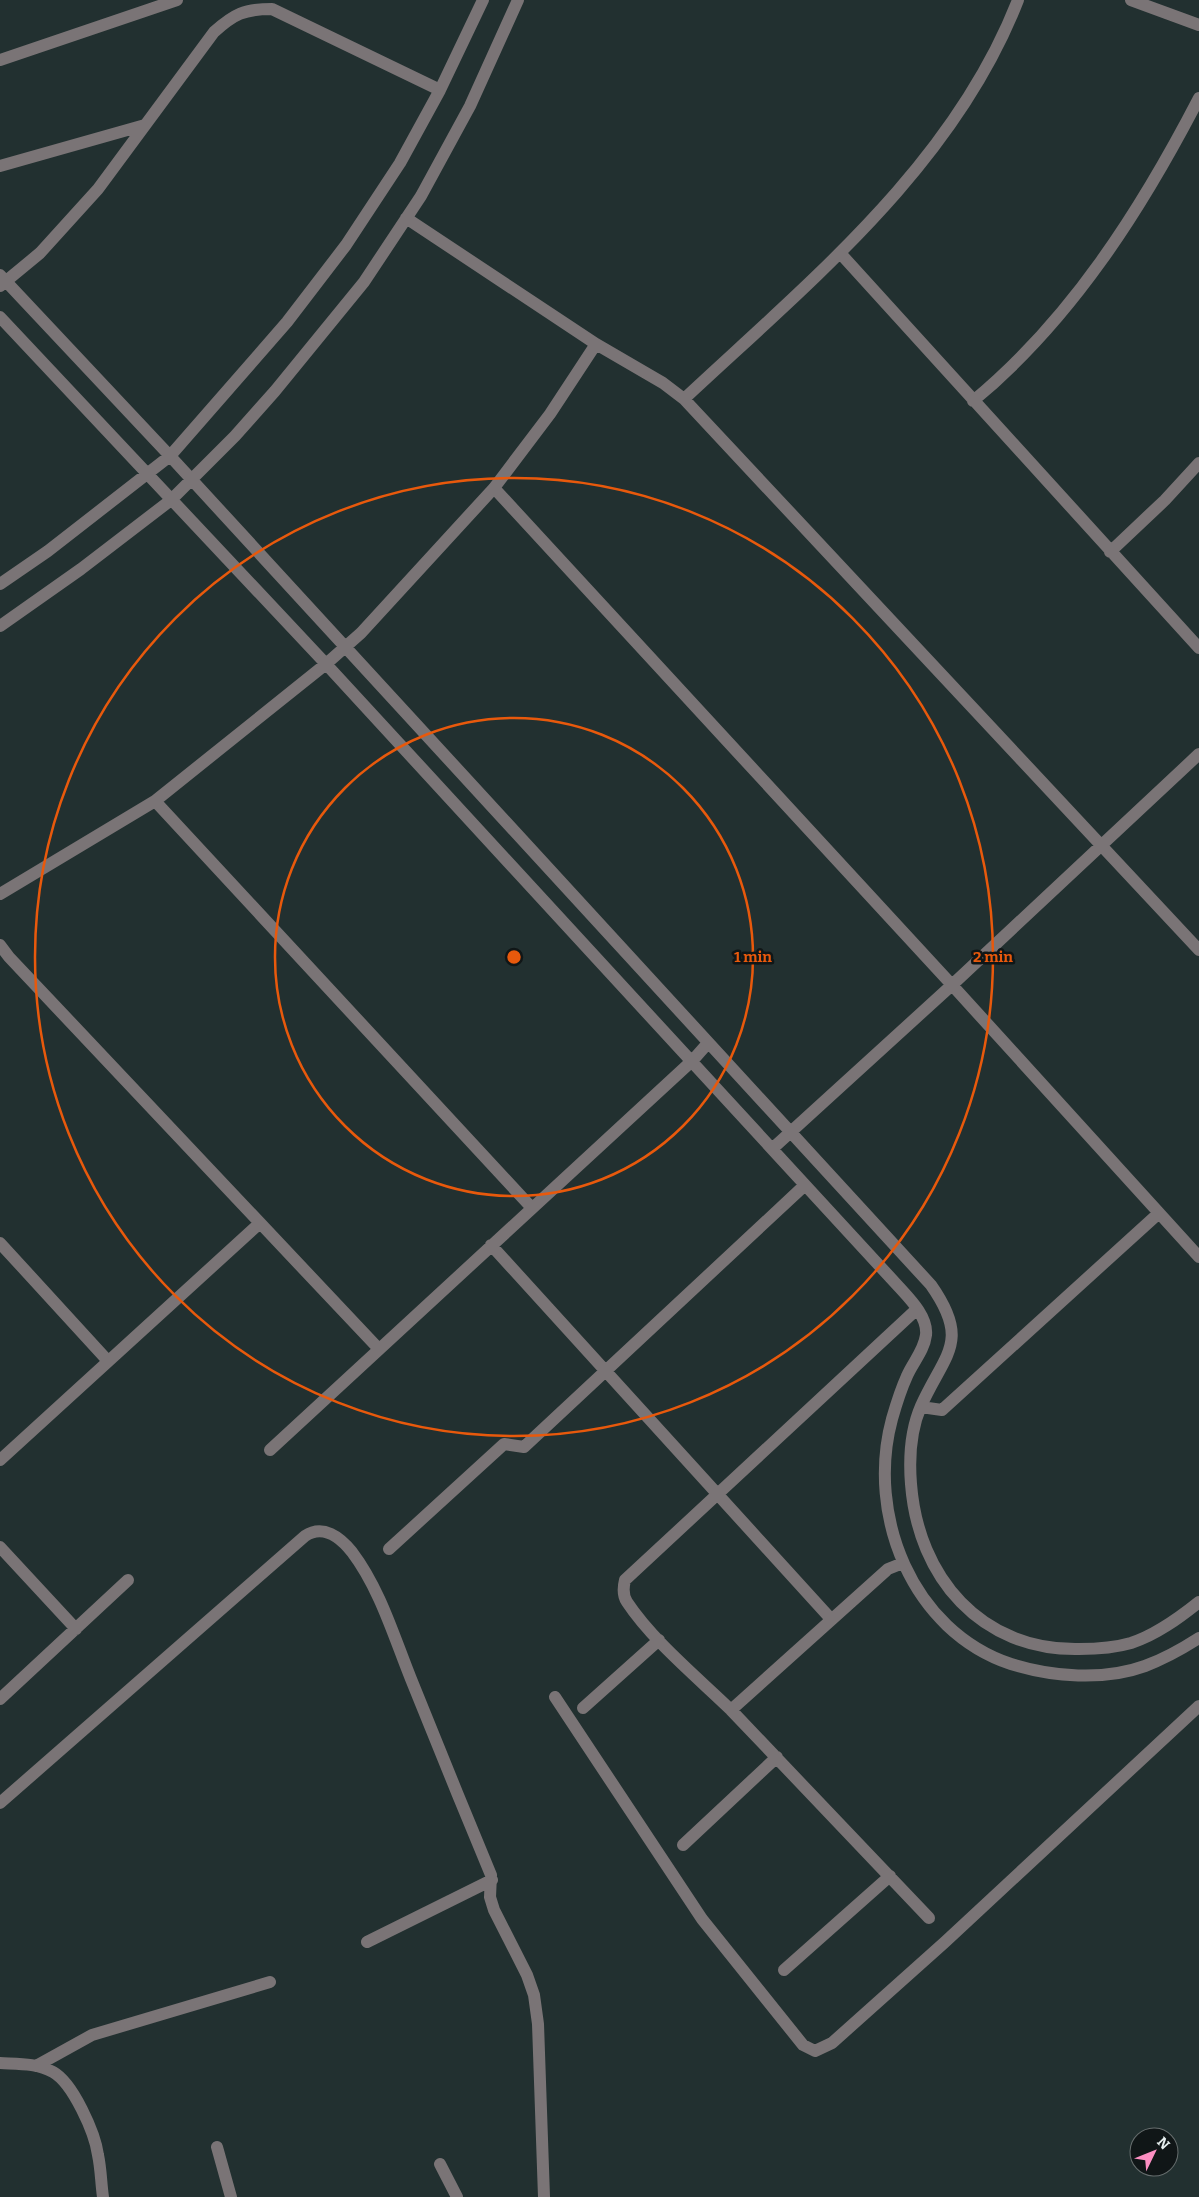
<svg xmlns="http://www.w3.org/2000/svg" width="1199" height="2197" viewBox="0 0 1199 2197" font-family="Bitter,serif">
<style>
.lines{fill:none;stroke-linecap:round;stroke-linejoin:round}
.minor{stroke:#7a7476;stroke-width:12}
.ring{fill:none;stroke:#e8590c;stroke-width:2.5}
.centre{fill:#e8590c;stroke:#101617;stroke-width:2.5}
.ring-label{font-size:15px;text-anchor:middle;font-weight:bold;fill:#e8590c;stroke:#101617;stroke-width:5;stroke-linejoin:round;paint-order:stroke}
</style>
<rect width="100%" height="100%" fill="#223030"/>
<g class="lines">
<path class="minor" d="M1131,0L1199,25
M0,60L177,0
M0,166L145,125
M406,218L596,344L663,383L684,399L1199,950
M840,253L1199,648
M0,275L170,456L931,1285C971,1342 945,1353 921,1406C911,1429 909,1459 911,1484C918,1577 981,1651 1079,1649C1096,1649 1114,1648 1131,1643C1156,1635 1179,1618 1199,1602
M0,286L40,253L98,189L214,32C234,14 244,9 272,9L440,90
M0,317L326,664L899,1287C910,1299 928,1317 926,1335C924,1351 913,1362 907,1376C901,1389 896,1405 892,1419C866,1515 912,1631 1011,1664C1052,1677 1104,1681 1145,1666C1164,1659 1182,1649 1199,1638
M684,399C809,282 954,165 1018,0
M973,401C1071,320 1141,210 1199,98
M494,488L952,985L1199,1257
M1110,552L1165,500L1199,463
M0,584L48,551L170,456L287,322L346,245L400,163L440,90L483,0
M0,626L81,569L171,500L235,436L275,391L364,282L421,196L470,106L518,0
M155,801L532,1208
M0,894L155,801L326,664L361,633L494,488L550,414L596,344
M0,945L9,957L378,1348
M772,1149L952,985L1199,754
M0,1243L108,1361
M491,1245L831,1619
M921,1407L942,1410L1159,1213
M270,1450L693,1060L708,1043
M0,1460L260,1223
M0,1547L76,1629
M389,1549L504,1444L524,1447L805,1185
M903,1563L888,1569L731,1710L929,1918
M555,1697L702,1919L803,2045L815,2051L832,2043L945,1942L1199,1706
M0,1699L128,1580
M583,1708L659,1640
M731,1710C698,1678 652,1640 627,1602C623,1596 623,1588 625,1580L917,1309
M0,1803L305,1536C323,1524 340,1537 352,1552C380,1589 394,1637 411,1679C437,1744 464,1810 491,1875L490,1897L494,1910L527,1975L534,1995L538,2024L544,2197
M683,1845L777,1757
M367,1942L492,1880
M784,1970L890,1876
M0,2063C18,2064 37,2063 53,2072C73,2083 95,2133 98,2155C101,2169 101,2183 103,2197
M36,2066L92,2035L270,1982
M217,2147L231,2197
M440,2164L457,2197"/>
</g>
<g class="ring">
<circle cx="514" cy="957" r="239"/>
<circle cx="514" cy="957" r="479"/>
</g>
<circle cx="514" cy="957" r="8" class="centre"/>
<g class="ring-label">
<text x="753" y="962">1 min</text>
<text x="993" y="962">2 min</text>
</g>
<g transform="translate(1154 2152) rotate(47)"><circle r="24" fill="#101617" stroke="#666d6d"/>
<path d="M0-4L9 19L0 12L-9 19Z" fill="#fc8fc2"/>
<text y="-8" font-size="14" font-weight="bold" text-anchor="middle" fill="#e7efef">N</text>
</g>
</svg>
